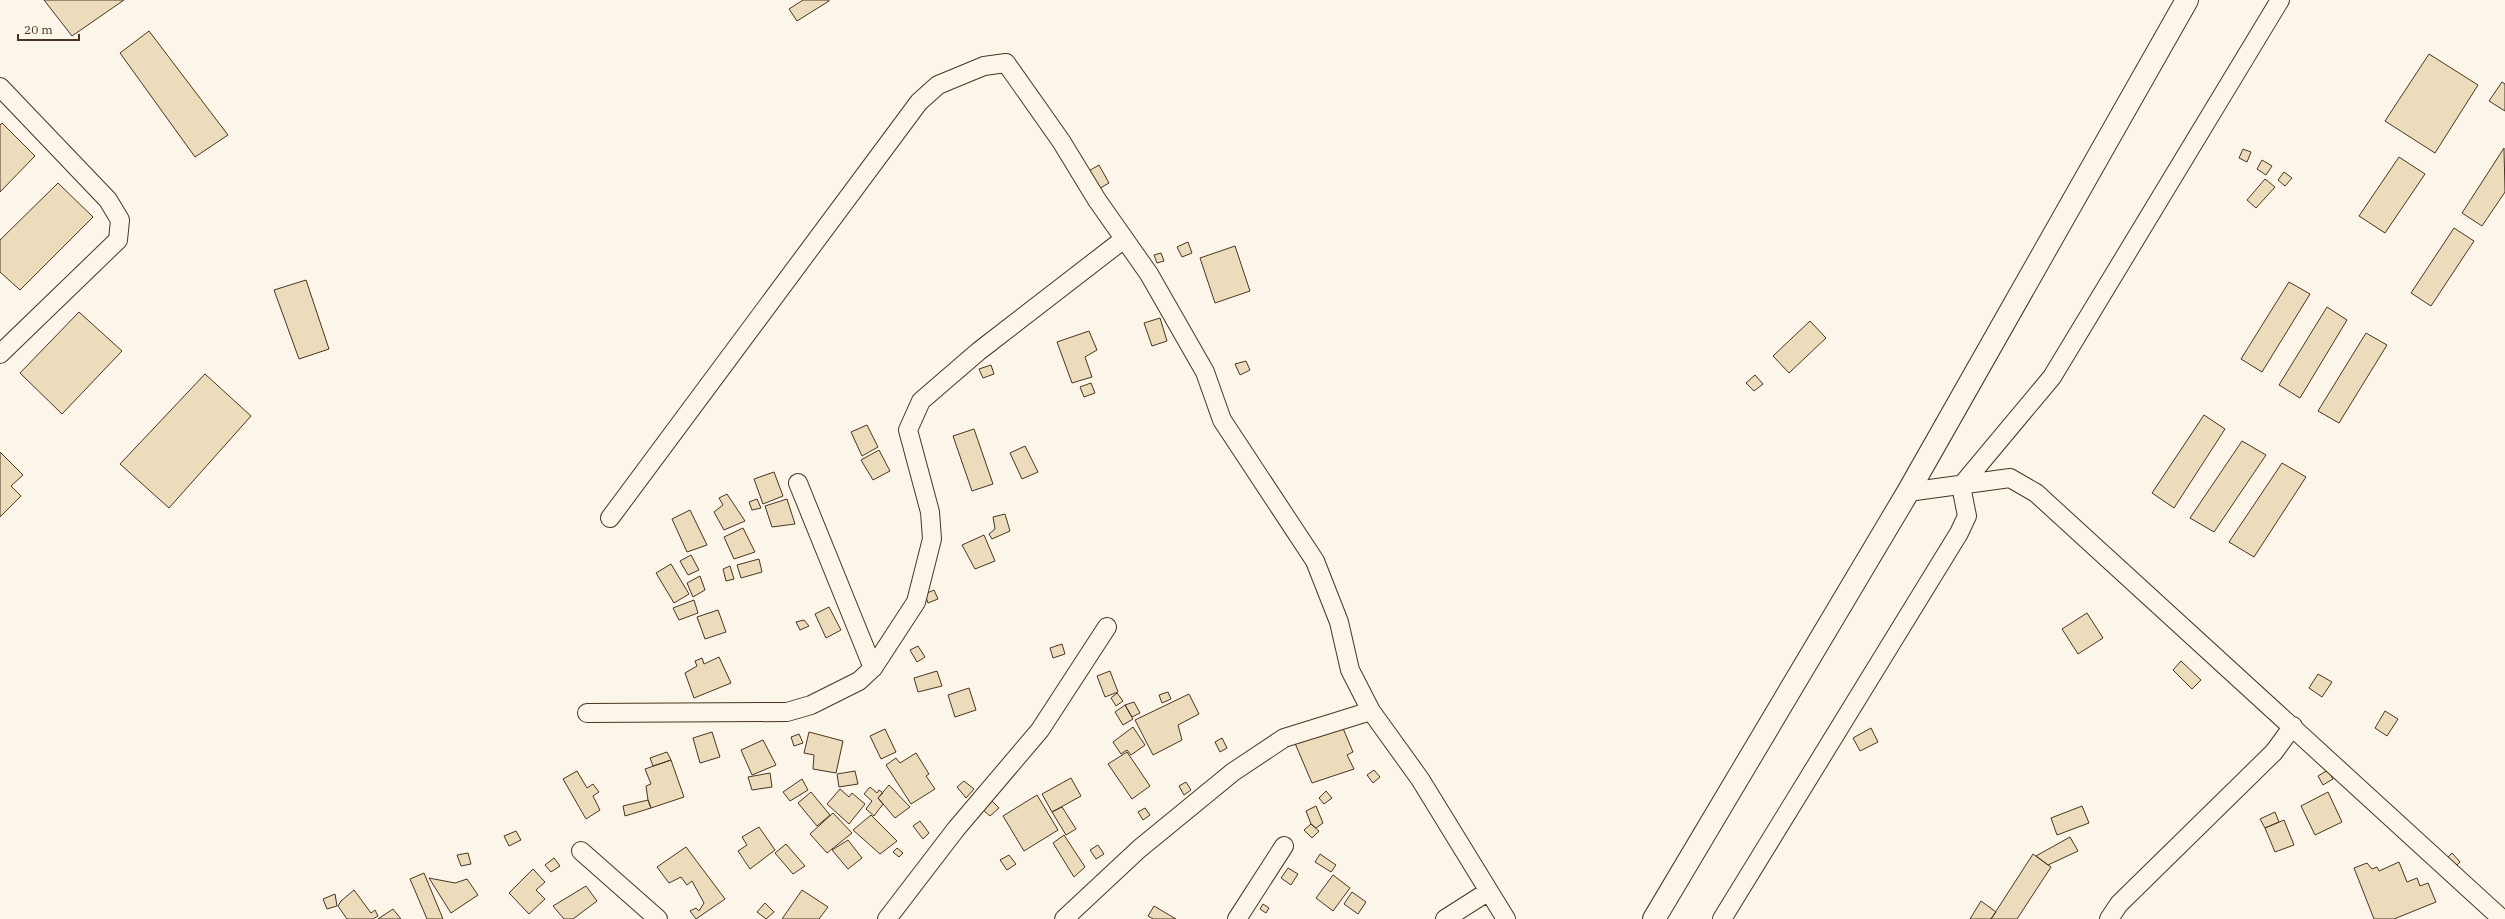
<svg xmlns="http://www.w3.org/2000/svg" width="2505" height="919" viewBox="0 0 2505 919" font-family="'IBM Plex Serif',serif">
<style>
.building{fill:#ecdcbc;stroke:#4a3520}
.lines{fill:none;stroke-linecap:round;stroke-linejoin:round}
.street-casing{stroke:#4a3520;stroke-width:20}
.highway-casing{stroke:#4a3520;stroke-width:24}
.street{stroke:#fbf6e9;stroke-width:18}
.highway{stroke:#fbf6e9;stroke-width:22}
</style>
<rect width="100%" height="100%" fill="#fbf6e9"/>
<path class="building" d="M44,0H124L72,36Z
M803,0H829V1L797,21L789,9Z
M149,31L228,135L195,157L120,53Z
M2429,54L2478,85L2435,153L2385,121Z
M2502,82L2505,84V111L2489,101Z
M2,123L35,156L0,192V125Z
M2504,148L2505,192L2482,226L2462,213Z
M2243,149L2251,152L2247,162L2239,158Z
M2399,157L2425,174L2385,233L2359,216Z
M2262,160L2272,166L2266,175L2257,169Z
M1099,165L1109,183L1097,190L1087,172Z
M2284,172L2292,178L2285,186L2278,180Z
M2265,179L2275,187L2256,208L2247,200Z
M58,183L93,217L20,290L0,272V240Z
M2454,228L2474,241L2431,306L2411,293Z
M1188,242L1192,253L1182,257L1177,247Z
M1235,246L1250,291L1215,303L1200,258Z
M1161,253L1164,261L1157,263L1154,255Z
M306,280L329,349L299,359L274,290Z
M2289,282L2310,294L2262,372L2241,359Z
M2327,307L2347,320L2300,398L2279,385Z
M79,312L122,351L62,414L20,373Z
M1160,318L1167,341L1152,346L1144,323Z
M1810,321L1826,338L1789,373L1773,356Z
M1089,331L1097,350L1085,357L1092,377L1072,383L1057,342Z
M2366,333L2387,345L2339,423L2318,411Z
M1246,361L1250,370L1240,375L1235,364Z
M991,365L994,374L983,378L979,369Z
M205,374L251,416L169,508L120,464Z
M1755,375L1763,384L1754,391L1746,383Z
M1091,383L1095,393L1084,397L1080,387Z
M2204,415L2225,429L2174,508L2152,493Z
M867,425L878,447L862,456L851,432Z
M974,429L993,484L972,491L953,436Z
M2242,441L2266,455L2214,532L2190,518Z
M1025,446L1038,472L1022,479L1010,453Z
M879,450L890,471L873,480L861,460Z
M0,452L23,475L11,486L21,496L0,517Z
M2282,463L2306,477L2254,557L2229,542Z
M774,472L783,496L763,504L754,479Z
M727,494L745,521L724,530L714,512L723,505L719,498Z
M757,499L761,508L752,510L749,502Z
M787,499L795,524L772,527L765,506Z
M690,510L707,545L687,552L672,519Z
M1005,514L1010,531L992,539L989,534L995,529L993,517Z
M743,528L755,552L734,559L724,537Z
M984,535L995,561L975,569L962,545Z
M691,555L699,570L688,575L680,561Z
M759,559L762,572L741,578L737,565Z
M671,564L689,594L674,603L656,573Z
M730,566L734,579L726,581L723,569Z
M700,576L705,590L693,597L687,583Z
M934,590L938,599L928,603L925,594Z
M694,600L698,613L679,620L673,608Z
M829,607L841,630L826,638L815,614Z
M718,610L726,632L705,639L697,617Z
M2087,613L2103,638L2078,654L2062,629Z
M804,620L809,626L800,630L796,622Z
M1062,644L1065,654L1053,658L1050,648Z
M918,646L925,657L917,662L910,650Z
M719,657L731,683L694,698L685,673L697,666L695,661L702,658L704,664Z
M2181,661L2201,680L2192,689L2173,670Z
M937,671L942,686L918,692L914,678Z
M1110,671L1118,692L1105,697L1097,676Z
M2318,674L2332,682L2322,697L2309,688Z
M969,688L976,710L955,717L948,695Z
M1168,692L1171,699L1162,703L1159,695Z
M1117,693L1123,701L1116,706L1111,698Z
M1189,694L1199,714L1178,725L1182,740L1153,755L1135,720Z
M1134,702L1140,713L1132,717L1125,705Z
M1125,705L1133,719L1123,725L1115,712Z
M2385,711L2398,719L2387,736L2375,728Z
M1342,726L1353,752L1347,755L1354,769L1312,783L1294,741Z
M1133,727L1145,745L1131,755L1127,750L1121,754L1113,742Z
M1871,728L1878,742L1860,751L1853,738Z
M885,729L896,752L881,759L870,736Z
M712,732L720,757L700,763L693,738Z
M809,732L843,741L836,773L813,769L814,755L804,753Z
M799,734L803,743L794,746L791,737Z
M1222,738L1227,748L1220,752L1215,742Z
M763,740L776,765L752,775L741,750Z
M667,752L671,760L653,766L650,758Z
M1127,752L1150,786L1132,799L1108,764Z
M916,753L929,774L926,776L935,789L911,804L886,765L896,758L900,763Z
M671,760L684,797L651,808L648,800L646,786L651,784L645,769Z
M1374,770L1380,777L1373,783L1367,775Z
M2328,770L2333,779L2323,785L2318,776Z
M577,771L587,788L593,784L599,792L593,796L600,810L586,819L563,779Z
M855,771L858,784L839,787L837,774Z
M770,773L772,787L752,790L748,777Z
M1071,778L1081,796L1052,812L1042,794Z
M802,779L808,790L790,801L783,792Z
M964,781L974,789L966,798L957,787Z
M1186,782L1191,790L1184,795L1179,786Z
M889,785L910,807L895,818L878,798Z
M870,787L877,793L879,790L883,793L878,798L883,804L874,816L866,809L872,801L864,794Z
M840,789L849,797L852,793L865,804L849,824L827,804Z
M1326,791L1332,798L1324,804L1319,798Z
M811,792L830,815L817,826L798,803Z
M2328,792L2342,822L2315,835L2301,806Z
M1037,795L1058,830L1024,851L1003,816Z
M648,800L651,808L625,816L623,806Z
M992,801L999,808L990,816L983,810Z
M1316,806L1323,823L1316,828L1311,824L1306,811Z
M2082,806L2089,823L2057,835L2051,818Z
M1062,807L1076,829L1066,835L1052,812Z
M1145,808L1150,815L1143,820L1138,812Z
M2275,812L2279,822L2265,828L2260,819Z
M833,813L852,833L827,853L810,834Z
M871,815L897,841L880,854L853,830Z
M2284,820L2294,845L2275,852L2265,828Z
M920,821L929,833L923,839L913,826Z
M1311,824L1319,831L1312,838L1304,830Z
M759,827L775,850L750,869L738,851L747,845L742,837Z
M516,831L521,840L509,846L504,836Z
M1064,835L1085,867L1074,877L1053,843Z
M2070,837L2078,851L2048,865L2036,856Z
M848,840L862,858L848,869L832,850Z
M786,844L805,866L793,874L775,853Z
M1098,845L1104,854L1096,859L1090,850Z
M686,847L725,899L696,919L690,911L696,908L699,911L704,903L692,881L687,885L681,877L669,883L657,867Z
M897,848L903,853L899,857L893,852Z
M468,853L471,864L461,866L457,855Z
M2452,853L2460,862L2453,869L2445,860Z
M1320,854L1336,865L1331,872L1315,862Z
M2033,854L2051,867L2017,919H1991Z
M1009,855L1016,864L1007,870L1000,860Z
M554,858L560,866L551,872L545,865Z
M2399,862L2407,882L2417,878L2420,886L2428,883L2436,902L2394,919H2374L2354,868L2367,863L2372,869L2377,867L2379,871Z
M1288,868L1298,874L1291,885L1281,878Z
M533,869L545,882L536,890L545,899L529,914L509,893Z
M424,873L443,919H427L410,879Z
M1333,875L1350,888L1333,911L1316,898Z
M429,878L455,883L467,879L478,895L451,913Z
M586,886L597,901L573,919H564L553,906Z
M354,890L371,913L375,910L378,916L373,919H347L338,906L341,901Z
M802,890L828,907L819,919H782Z
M1352,892L1366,902L1358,914L1344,904Z
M335,894L337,906L327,909L323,899Z
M1981,901L1996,912L1991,919H1970Z
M765,903L774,912L766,919L757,912Z
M1263,904L1269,908L1266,913L1260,909Z
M1154,906L1176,919H1153L1148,916Z
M393,909L401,919H378Z"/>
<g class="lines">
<g class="street-casing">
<path id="street" d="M0,87L108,200L120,220L118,240L0,354
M798,483L873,668
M1908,492L2010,478L2036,493L2502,919
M610,518L919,102L938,85L984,66L1006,63L1061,141L1097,200L1149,274L1205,372L1222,420L1315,561L1339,622L1350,670L1371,711L1420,779L1506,919
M587,713L787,712L811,705L859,681L873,668L916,602L932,539L930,512L908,430L921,401L979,351L1124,239
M581,851L658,919
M887,919L956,829L1040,730L1107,627
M1064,919L1139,849L1233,772L1284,738L1371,711
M1237,919L1284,846
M1445,919L1489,891
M1722,919L1959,533L1967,516L1961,486L2052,377L2280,0
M2109,919L2119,904L2274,752L2293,726"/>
</g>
<g class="highway-casing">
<path id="highway" d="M1654,919L1908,492L2187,0"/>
</g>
<use href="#street" class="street"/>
<use href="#highway" class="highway"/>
</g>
<path d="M18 34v6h61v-6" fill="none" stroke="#4a3520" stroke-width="2"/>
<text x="24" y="34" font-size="12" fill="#4a3520" stroke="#fbf6e9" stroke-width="3" paint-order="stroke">20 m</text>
</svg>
